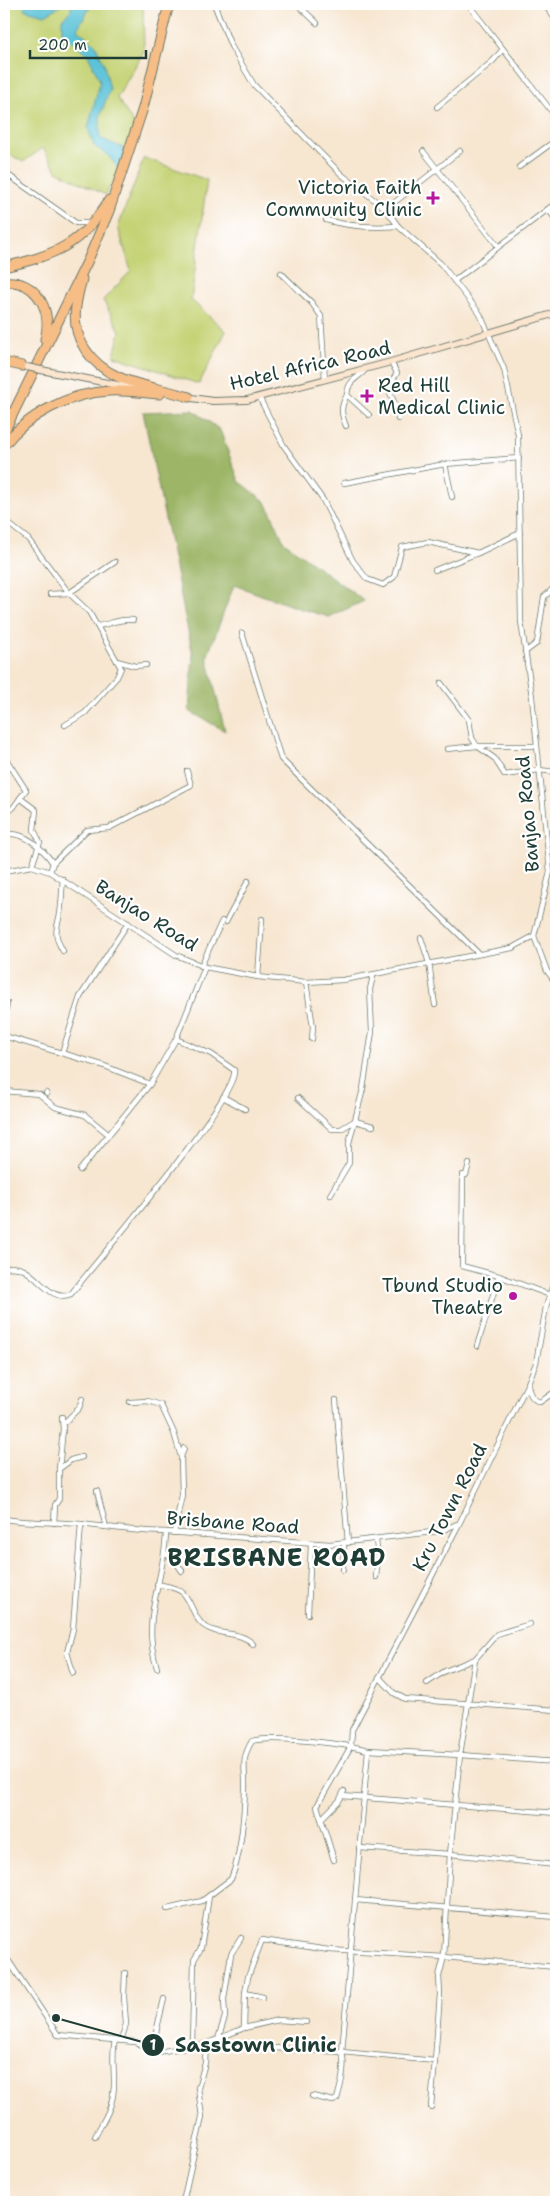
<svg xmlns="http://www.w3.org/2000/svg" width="560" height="2206" viewBox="0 0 560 2206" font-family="'Shantell Sans',sans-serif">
<rect width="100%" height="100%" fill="#fff"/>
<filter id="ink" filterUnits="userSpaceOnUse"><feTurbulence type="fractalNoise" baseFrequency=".02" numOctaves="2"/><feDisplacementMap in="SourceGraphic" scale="10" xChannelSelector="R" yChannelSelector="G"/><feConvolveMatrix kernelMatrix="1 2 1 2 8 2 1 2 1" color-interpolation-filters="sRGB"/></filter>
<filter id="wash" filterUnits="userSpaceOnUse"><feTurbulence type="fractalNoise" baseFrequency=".0096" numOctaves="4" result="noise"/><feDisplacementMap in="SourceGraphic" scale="20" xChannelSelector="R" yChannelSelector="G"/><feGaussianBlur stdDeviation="1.12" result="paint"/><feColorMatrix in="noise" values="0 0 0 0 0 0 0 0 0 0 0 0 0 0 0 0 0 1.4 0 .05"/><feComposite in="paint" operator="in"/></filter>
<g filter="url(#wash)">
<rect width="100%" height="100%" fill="#f7e6d0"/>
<!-- green -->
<g fill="#c5d374" stroke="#728854">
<path d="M4,4h139l1,47 -27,47 19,29 -7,24 -23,44 -48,-23 -15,-24 -20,14 -19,-11z"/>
<path d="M144,158l63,22 -16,120 35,31 -27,53 -85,-28 6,-25 -17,-31 28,-29 -13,-44z"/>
</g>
<!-- forest -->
<path fill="#9cb566" stroke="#5e794d" d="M193,410l27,20 19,51 27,21 18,40 80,59 -35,16 -34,-10 -61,-22 -27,72 18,74 -36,-20 4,-56 -50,-243z"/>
<!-- water -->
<g fill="#5bc2d8" stroke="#3d8086">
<path d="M23,4h39v1l-17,10 -19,-5z"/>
<path d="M71,4h21l-15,25 18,15 9,19 6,26 -10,27v22l23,10 5,7 -8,16 -12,-16 -14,-9 -6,-18 12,-47 -13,-28 -25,-20v-14l9,-9z"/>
</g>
</g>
<g filter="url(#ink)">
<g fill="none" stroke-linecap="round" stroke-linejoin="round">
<defs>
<g id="street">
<path d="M297,4l20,19"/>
<path d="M384,4c5,6 11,4 17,0"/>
<path d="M468,4l88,113"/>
<path d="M544,4l12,16"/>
<path d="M437,107l56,-46 10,-12"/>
<path d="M423,151l75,95"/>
<path d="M519,167l37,-27"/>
<path d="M4,172l72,51h15"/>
<path d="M386,209l74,-58"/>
<path d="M548,209l8,-6"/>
<path d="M326,220c24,7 46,8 72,6"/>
<path d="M281,273l30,29 10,14 4,64"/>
<path d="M454,281l94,-72 8,11"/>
<path d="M391,362l6,11 -9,15 9,21 1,10"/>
<path d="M366,369c-10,12 -17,9 -19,26l22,20"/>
<path d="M259,397l25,49 39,54 30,61 14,18 16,6 11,-8 8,-30 26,-5 50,11"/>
<path d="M346,426c-5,-12 -6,-19 1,-31"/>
<path d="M445,464l7,33"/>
<path d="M344,483l101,-19 74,-6"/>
<path d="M4,520l24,19 41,54 46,-31"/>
<path d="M435,570l43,-17 42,-20"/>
<path d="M50,594l19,-1 20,19 32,56 -4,9 -32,36 -20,12"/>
<path d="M98,626c12,-2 23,-8 35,-6"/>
<path d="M242,633l39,126 198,195"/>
<path d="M525,652l12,-9 7,-46 12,-11"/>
<path d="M117,661l18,5 11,-1"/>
<path d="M441,683l28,37 3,18 5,8 17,12 11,17 34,-5 17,2"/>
<path d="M447,749l30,-3h59"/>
<path d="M4,756l22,34 -13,18 -9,7"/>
<path d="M20,798l16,12 -2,20 6,12 -8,24"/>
<path d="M4,835c19,-6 39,14 49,28"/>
<path d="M4,871l28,-5 18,6 126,83 29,12 53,10 48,5 37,-2 169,-32 22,-12 16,-64 -18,-175 -11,-76 -3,-186 -14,-66 -24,-55 -39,-50 -43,-38 -12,-17 -45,-35 -87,-89 -23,-39 -17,-42"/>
<path d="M50,872l3,-9 34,-33 22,-2 82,-43 -4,-14"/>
<path d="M63,879c-1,9 -1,18 -2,27 -1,20 -11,24 2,45"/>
<path d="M226,922l22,-41"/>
<path d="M534,936l13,35 9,12"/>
<path d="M421,938l8,25 6,42"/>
<path d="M201,966l21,-45"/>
<path d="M258,977l4,-58"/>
<path d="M306,982l7,45 -1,12"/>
<path d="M4,1022l3,-19"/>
<path d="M4,1036l98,29 48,19"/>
<path d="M62,1053l18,-56 48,-74"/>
<path d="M4,1091l35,3 16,13 30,8 23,19"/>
<path d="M46,1093l1,1"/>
<path d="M223,1097l22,12"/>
<path d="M298,1098l34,31h9l15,-9"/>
<path d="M355,1121l18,5"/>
<path d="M80,1170l70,-86 26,-45 29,-72"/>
<path d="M463,1175l-1,91 37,10 51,19"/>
<path d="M466,1175l3,-11"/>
<path d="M330,1195l19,-32v-20l14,-54 9,-57 -2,-43 3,-13"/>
<path d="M4,1268c6,-1 14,-1 20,2 15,7 28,33 47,24 23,-30 169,-199 163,-224l-23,-16 -35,-15"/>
<path d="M477,1346l22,-70"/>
<path d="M528,1384c1,9 3,15 12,18l16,-11"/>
<path d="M336,1400l12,143"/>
<path d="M130,1402l18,-1 13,4 13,28 7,24"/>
<path d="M63,1424l16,-16 3,-9"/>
<path d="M59,1469l4,-40 -1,-12"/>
<path d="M97,1491l9,36"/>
<path d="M4,1519c26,4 51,3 77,5 28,3 56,8 85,8l164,12 111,-13 16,-7"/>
<path d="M54,1523l1,-18 4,-6v-30l12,-9 11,-3"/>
<path d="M174,1533l8,-38 -1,-38 3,-9"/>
<path d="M376,1540l2,18 -2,19"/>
<path d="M165,1553l11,9 6,9"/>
<path d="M343,1570l1,-27"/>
<path d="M157,1584c8,2 20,3 26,9 9,9 10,24 20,32 15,12 37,5 50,19"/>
<path d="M308,1614l3,-70"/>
<path d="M475,1659l-15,96 96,7"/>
<path d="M157,1668c-17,-50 8,-88 9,-136"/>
<path d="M73,1673l-6,-21 6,-23 8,-105"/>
<path d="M379,1677l15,16 11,6 151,11"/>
<path d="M427,1683l18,-12 30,-12 22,-25 33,-10"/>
<path d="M351,1746l1,-16 107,-206 69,-141 8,-20 10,-56 10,-32"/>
<path d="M342,1796l214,17"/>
<path d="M322,1818l17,-17 5,-10"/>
<path d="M359,1848l91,6 10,-99 -92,-5"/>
<path d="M334,1860l-17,-54 34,-60"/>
<path d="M355,1900l201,17"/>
<path d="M4,1954l54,81 77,7 23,10 48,-8 136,8 26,-302c-22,-6 -96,-15 -116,-9 -12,20 -6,27 -7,49 -1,26 -4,65 -14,89l-29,22 -35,8"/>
<path d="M245,1993l3,-16 14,-37 67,10 115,7 6,-103 106,11"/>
<path d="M244,2028l1,-35 18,4"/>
<path d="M218,2039l7,-22 -1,-18 7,-45 10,-16"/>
<path d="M121,2041l5,-17 -2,-27 1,-24"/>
<path d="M208,2043l36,-15 34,-8 28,2"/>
<path d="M192,2046l2,-86 7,-12 8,-52"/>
<path d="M152,2049l12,-50"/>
<path d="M435,2061l5,-67 -1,-18 5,-19 112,10"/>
<path d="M312,2096l21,5 4,-2c4,-14 9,-32 5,-47l93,9 -4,46"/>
<path d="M95,2137c5,-11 13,-22 16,-33 7,-21 -1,-43 4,-64"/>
<path d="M183,2202l19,-85 -4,-29 7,-25 1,-19"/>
</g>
<g id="secondary">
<path d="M41,370l97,19"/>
<path d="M185,397l28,4 34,-1 144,-38 165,-49"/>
</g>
<g id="highway">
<path d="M4,267c50,-12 77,-21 105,-67"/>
<path d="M82,279c-7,25 -12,47 3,70 23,36 67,36 104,48"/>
<path d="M4,282c32,-3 49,28 41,57"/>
<path d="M4,362l18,4"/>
<path d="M4,432l84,-172 21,-49 34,-103 26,-104"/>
<path d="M4,445c23,-30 66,-52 105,-54 17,-1 34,2 51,3"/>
</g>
</defs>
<!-- street casing -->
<use href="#street" stroke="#6b786b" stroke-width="6"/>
<!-- secondary casing -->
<use href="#secondary" stroke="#6b786b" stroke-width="8"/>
<!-- highway casing -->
<use href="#highway" stroke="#6b786b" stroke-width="11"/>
<!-- street -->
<use href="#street" stroke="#fff" stroke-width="4.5"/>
<!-- secondary -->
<use href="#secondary" stroke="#fbe5cf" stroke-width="6"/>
<!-- highway -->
<use href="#highway" stroke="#f6be86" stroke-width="9"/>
<defs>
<path id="secondary-bridge" d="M27,367l14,3"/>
</defs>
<!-- secondary-bridge casing -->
<use href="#secondary-bridge" stroke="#6b786b" stroke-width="8" stroke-linecap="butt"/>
<!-- secondary-bridge -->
<use href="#secondary-bridge" stroke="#fbe5cf" stroke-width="6"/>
</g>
</g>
<!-- markers -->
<g fill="#b5179e" stroke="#fff" stroke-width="2">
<path d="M430.5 190.5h5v5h5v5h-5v5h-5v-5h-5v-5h5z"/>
<path d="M364.5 388.5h5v5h5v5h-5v5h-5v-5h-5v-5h5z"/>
<circle cx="513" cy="1296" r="5"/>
</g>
<g text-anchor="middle" stroke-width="4.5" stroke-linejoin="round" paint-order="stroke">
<!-- poi labels -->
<g font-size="19" fill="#1f3d34" stroke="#fff" text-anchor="end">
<text x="422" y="194">Victoria Faith<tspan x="422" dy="22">Community Clinic</tspan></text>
<text x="378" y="392" text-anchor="start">Red Hill<tspan x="378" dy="22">Medical Clinic</tspan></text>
<text x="503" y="1292">Tbund Studio<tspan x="503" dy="22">Theatre</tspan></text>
</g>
<!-- street labels -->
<g font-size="19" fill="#1f3d34" stroke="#fff">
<text transform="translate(310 365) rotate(-13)" y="7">Hotel Africa Road</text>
<text transform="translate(527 814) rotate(-95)" y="7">Banjao Road</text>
<text transform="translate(147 915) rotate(32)" y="7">Banjao Road</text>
<text transform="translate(449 1507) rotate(-63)" y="7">Kru Town Road</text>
<text transform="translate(233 1522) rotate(4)" y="7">Brisbane Road</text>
</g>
<!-- district labels -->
<g font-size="24" font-weight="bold" letter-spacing="1" fill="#1f3d34" stroke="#fff">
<text x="277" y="1566">BRISBANE ROAD</text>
</g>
</g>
<!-- callouts -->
<path fill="none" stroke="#1f3d34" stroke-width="2" d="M56 2018L153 2045"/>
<g fill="#1f3d34" stroke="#fff" stroke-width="2">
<circle cx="56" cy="2018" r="5"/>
<circle cx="153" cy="2045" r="12"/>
</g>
<g font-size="15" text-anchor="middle" font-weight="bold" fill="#fff">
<text x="153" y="2050">1</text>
</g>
<g font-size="20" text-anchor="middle" font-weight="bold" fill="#1f3d34" stroke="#fff" stroke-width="4.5" stroke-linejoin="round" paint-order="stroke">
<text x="256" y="2052">Sasstown Clinic</text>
</g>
<!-- margin -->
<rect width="560" height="2206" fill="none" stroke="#fff" stroke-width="20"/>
<!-- scale -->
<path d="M30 50v8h116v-8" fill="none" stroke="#1f3d34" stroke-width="2.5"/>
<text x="38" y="50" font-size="15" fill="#1f3d34" stroke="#ffffff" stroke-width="4" paint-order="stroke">200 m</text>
</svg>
